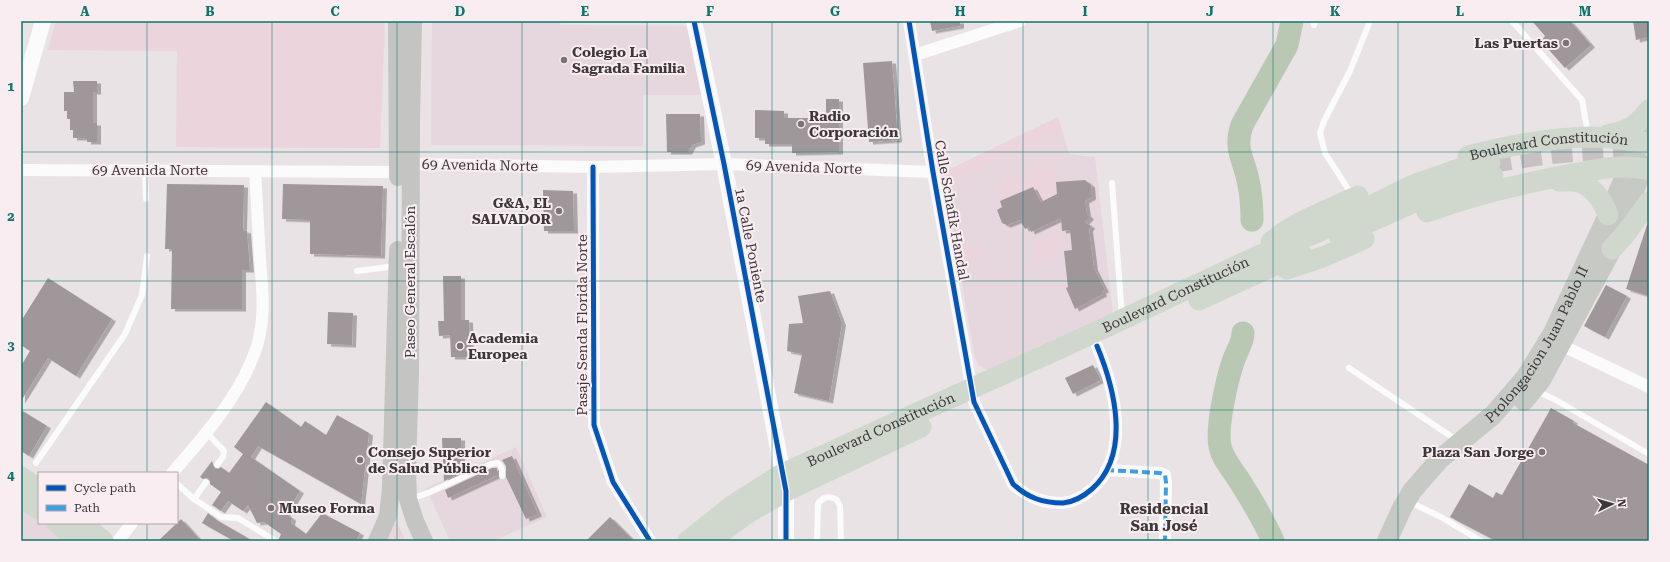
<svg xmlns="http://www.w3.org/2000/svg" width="1670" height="562" viewBox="0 0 1670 562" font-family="'Roboto Serif',serif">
<defs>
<filter id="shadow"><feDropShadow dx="4" dy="2.5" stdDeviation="0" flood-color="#0004"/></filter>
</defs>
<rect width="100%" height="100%" fill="#e9e3e5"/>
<!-- built -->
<g fill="#e5d7dd">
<path d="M432,21h128l1,4 128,1 15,69h-61v51l-212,-1z"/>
<path d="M1058,117l11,37 26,3 18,157 -125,56 -3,-1 -7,-4 -3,-7 -33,-185z"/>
<path d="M516,447l31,70 -54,24h-43l-24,-53z"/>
<path d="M21,504l18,12v7h9l24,18h-51z"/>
</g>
<!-- green -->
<g fill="#ecd4dd">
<path d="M56,21h329l-5,127 -204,-1 1,-96 -129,-1z"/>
<path d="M1058,117l5,16 -117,51 4,20 18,46 7,1 7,-4 3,7 -26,13 -17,-94z"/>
<path d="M1054,160l4,48 9,-1 -6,13h-4l-16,-18 -8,-15 -12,6 -3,-4 -4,2 1,3 -15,7 -5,-16z"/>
<path d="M1062,229l2,22 -14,2 3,8 -2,1 -9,-3 -13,7 7,-13 -1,-11z"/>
<path d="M395,523h2l9,18h-20z"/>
</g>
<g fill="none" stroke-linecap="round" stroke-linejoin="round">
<!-- river -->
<g stroke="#b9c8b3" stroke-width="23">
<path d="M1252,220c0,-14 -1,-27 -4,-40 -5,-23 -14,-31 -6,-55l45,-80 5,-24"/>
<path d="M1243,333c0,10 -7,19 -10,29 -6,18 -17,65 -13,84 2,12 12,23 19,34 12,19 25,40 34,61"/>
</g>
</g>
<!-- building -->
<g fill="#a0979b" filter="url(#shadow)">
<path d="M930,21h30v5l-28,5z"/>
<path d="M1532,21h38l21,24 -26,23 -24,-27 4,-5z"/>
<path d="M1633,21h16v16l-13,3z"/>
<path d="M892,61l6,79 -29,2 -6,-79z"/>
<path d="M73,81h24v11h-4v31h4v19h-10v-4h-14v-8h-3v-11h-3v-8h-3v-19h10z"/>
<path d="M826,99h13v53l-47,1v-9h-27v-6h-10v-28l29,1v7h42z"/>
<path d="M666,114h34l1,28 -9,3 -4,7h-21z"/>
<path d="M1085,180l6,5 1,12 -7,4 2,13 3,3 -5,5 6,4 -2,3 5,39 11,22 -3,1 1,3 -28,15 -9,-21 2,-1 -4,-36 8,-1 -2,-20 -8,1 -1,-13 -30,14 -2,-5 -4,2 -5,-9 -13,5 -5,-2 -5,-13 5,-3 -2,-6 33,-14 8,15 16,-8 -1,-12z"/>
<path d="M167,184l77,1 -1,45 4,1 3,39h-8v39h-71l1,-60h-7z"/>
<path d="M283,184l100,2 -2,70 -71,-2v-34l-28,-1z"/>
<path d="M543,190l30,1 1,40h-30z"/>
<path d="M1647,225h2v71l-23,-7z"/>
<path d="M443,276h18v44h8l1,37h-19l-1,-22 -11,1 -1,-15h6z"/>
<path d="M48,278l64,41 -36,57 -28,-18 -27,43v-35l9,-15 -9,-6v-24z"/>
<path d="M1606,285l21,11 -22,41 -21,-11z"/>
<path d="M830,291l12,32 -13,78 -35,-8 8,-39 -15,-3 2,-27 14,-1 -5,-27z"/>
<path d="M328,312l25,1 -1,32 -25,-1z"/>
<path d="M1093,365l8,15 -28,14 -8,-16z"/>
<path d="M266,402l35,25 4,-6 21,14 11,-20 32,18 -8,71 -103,-58 -7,11 49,34 -14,23 6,4 -1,5 15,11 16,-21 38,20 -4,8h-78l3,-7 -17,-12 -7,1 -9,-18 -5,6 -15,-10 -7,10 -9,-6 9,-13 -11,-8v-4l-2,-2 -5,1 -3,-2 12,-16 3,8h3l3,-2 8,6 14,-19 -9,-7z"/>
<path d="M1551,408l23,13 -1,2 76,42v76h-153l-46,-24 19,-33 24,14 3,-6 6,3z"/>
<path d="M21,410l26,16 -18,30 -8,-5z"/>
<path d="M442,438h19v35l-17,8z"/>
<path d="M512,456l26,58 -12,5 -20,-42v-11l-4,-6z"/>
<path d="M492,468h5l1,7 -50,23 -3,-8z"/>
<path d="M208,513l7,6 38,22h-19l-32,-18z"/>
<path d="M610,517l24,24h-48z"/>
<path d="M181,519l20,22h-43l19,-18z"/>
</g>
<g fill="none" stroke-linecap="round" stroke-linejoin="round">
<!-- trunk-tunnel -->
<path stroke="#c7c1c3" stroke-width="21" stroke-dasharray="21 10" stroke-linecap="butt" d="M1490,163c50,-9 102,-16 152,-13"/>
<!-- service -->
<g stroke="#fcfbfb" stroke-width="6">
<path d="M1512,21l70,79 6,34"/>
<path d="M1314,25l1,-4"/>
<path d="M145,169l1,30"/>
<path d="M1112,183l10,133"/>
<path d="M1352,195l-27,-42 -5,-20 4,-12 26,-50 20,-50"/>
<path d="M357,271l39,-5"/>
<path d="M1349,368l109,73"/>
<path d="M1536,391l18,8 95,55"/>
<path d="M207,433l17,18 -1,6 -6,8"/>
<path d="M36,463l89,-129 17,-39 5,-39"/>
<path d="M177,484l17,15 27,18 17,1 36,22"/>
<path d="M194,499l12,-17"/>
<path d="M410,499l18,-6 63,-29 7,-1c5,3 4,8 4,13"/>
<path d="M1416,505l25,12 40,24"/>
<path d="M817,541l1,-37c4,-7 12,-9 19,-4l3,6 1,35"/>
</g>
<!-- minor -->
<g stroke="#fcfbfb" stroke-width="12">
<path d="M909,21l24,151 41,230 39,82c15,14 30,19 50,19 11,-1 21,-7 29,-14 40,-36 22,-102 5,-143"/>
<path d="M915,55l105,-34"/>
<path d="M410,164l183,3 131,-3 209,8"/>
<path d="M593,167l1,258 19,57 37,59"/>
<path d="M21,170l377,2"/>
<path d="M1561,345l88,42"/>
<path d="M1106,470l54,3 5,2 1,7 -1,59"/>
<path d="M172,473c32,-36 70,-80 85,-127 9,-29 5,-59 3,-88 -2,-29 -3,-58 -5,-87"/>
<path d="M118,541l14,-18"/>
</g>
<!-- tertiary -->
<g stroke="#fcfbfb" stroke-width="16">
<path d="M694,21l30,143 62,327v50"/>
<path d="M21,98l22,-77"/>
</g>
<!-- secondary -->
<g stroke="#c4c4c2" stroke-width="18">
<path d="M397,21l1,156"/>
<path d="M413,21l-2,101 -1,251 -3,96 1,30 7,22 9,20"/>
<path d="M377,541l11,-25 3,-28 7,-238"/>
</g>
<!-- primary -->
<g stroke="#c6c9c4" stroke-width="20">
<path d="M1524,401l17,-21 71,-131 32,-84"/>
<path id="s1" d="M1387,541l15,-33 10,-17 28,-32 53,-44 33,-38 27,-44 55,-118 41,-93"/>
</g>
<!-- trunk -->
<g stroke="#d0d8ce" stroke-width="21">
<path d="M1607,135c20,-4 29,-8 42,-25"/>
<path id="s2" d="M1468,156c39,-10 80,-18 120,-19 20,0 41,3 61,6"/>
<path d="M1559,181c6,0 15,-1 20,1 15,5 24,20 29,33"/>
<path d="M1427,212c46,-17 93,-28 140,-37 27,-5 55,-12 82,-5"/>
<path d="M1339,236c51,-23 100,-47 154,-60"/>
<path d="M1271,242c25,-21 57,-32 87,-46"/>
<path d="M1612,249l14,-16 23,-31"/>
<path d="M1287,269l36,-12 41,-18"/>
<path d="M1199,300l102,-47"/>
<path d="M21,477l18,12"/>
<path d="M21,497l18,12"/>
<path d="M57,523l23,18"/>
<path d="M82,523l21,18"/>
<path id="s3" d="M688,541l45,-36 49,-31 290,-131 186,-87 60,-24 93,-46 45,-16 16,-5 18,-2"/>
<path d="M709,541l39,-28 38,-22 135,-64"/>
</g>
<!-- quiet -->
<path stroke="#3f9ee2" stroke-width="4" stroke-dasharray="8 4" stroke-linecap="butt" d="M1106,470l54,3 5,2 1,7 -1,59"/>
<defs>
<g id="cycleway">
<path d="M694,21l30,143 62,327v50"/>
<path d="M909,21l24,151 41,230 39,82c15,14 30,19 50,19 11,-1 21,-7 29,-14 40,-36 22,-102 5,-143"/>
<path d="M593,167l1,258 19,57 37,59"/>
</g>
</defs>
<!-- cycleway casing -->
<use href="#cycleway" stroke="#f9edf1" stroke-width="8"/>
<!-- cycleway -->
<use href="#cycleway" stroke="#0057b8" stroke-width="5"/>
</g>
<!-- grid -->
<path fill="none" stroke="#0f766e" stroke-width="1" stroke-opacity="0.55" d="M147,21v452M272,21v520M397,21v520M522,21v520M647,21v520M772,21v520M898,21v520M1023,21v520M1148,21v520M1273,21v520M1398,21v520M1523,21v520M21,152h1628M21,281h1628M21,410h1628M147,523v18"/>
<!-- markers -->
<g fill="#797476" stroke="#f9edf1" stroke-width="1.5">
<circle cx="1566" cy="43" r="4"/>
<circle cx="564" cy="60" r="4"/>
<circle cx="801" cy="124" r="4"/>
<circle cx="559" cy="211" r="4"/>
<circle cx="460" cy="346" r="4"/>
<circle cx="1542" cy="452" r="4"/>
<circle cx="360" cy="460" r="4"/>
<circle cx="271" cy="508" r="4"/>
</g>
<g text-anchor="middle" stroke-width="4" stroke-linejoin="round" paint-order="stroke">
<!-- poi labels -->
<g font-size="14" font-weight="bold" fill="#3d393b" stroke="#f9edf1" text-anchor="start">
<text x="1558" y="48" text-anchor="end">Las Puertas</text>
<text x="572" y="57">Colegio La<tspan x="572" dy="16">Sagrada Familia</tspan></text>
<text x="809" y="121">Radio<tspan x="809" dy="16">Corporación</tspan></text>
<text x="551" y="208" text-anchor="end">G&amp;A, EL<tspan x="551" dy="16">SALVADOR</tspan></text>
<text x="468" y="343">Academia<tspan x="468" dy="16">Europea</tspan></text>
<text x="368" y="457">Consejo Superior<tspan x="368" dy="16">de Salud Pública</tspan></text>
<text x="1534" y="457" text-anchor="end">Plaza San Jorge</text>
<text x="279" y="513">Museo Forma</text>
</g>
<!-- street labels -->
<g font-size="14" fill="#3d393b" stroke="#f9edf1">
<text dy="5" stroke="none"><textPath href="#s2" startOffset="82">Boulevard Constitución</textPath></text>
<text transform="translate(480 165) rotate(1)" y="5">69 Avenida Norte</text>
<text transform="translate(804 167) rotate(2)" y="5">69 Avenida Norte</text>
<text x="150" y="175">69 Avenida Norte</text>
<text transform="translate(952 210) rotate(80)" y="5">Calle Schafik Handal</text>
<text transform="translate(751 245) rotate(79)" y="5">1a Calle Poniente</text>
<text transform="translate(410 282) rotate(-90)" y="5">Paseo General Escalón</text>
<text dy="5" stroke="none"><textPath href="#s3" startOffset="548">Boulevard Constitución</textPath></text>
<text transform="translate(582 325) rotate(-90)" y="5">Pasaje Senda Florida Norte</text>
<text dy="5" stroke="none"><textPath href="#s1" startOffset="251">Prolongacion Juan Pablo II</textPath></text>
<text dy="5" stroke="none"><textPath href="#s3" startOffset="224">Boulevard Constitución</textPath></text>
</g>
<!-- neighbourhood labels -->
<g font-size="15" font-weight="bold" fill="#3d393b" stroke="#f9edf1">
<text x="1164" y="514">Residencial<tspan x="1164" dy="17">San José</tspan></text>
</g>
</g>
<!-- border -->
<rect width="1670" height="562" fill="none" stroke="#f9edf1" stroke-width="44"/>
<!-- legend -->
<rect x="38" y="472" width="140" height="52" fill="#f9edf1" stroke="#aea5a8"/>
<rect x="46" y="485" width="20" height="6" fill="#0057b8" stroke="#aea5a8"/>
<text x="74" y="492" font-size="12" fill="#3d393b">Cycle path</text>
<rect x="46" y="505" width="20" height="6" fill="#3f9ee2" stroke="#aea5a8"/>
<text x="74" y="512" font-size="12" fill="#3d393b">Path</text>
<!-- north arrow -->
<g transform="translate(1612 504) rotate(85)" stroke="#f9edf1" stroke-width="3" paint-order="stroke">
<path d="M0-3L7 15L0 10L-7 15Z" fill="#3d393b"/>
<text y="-6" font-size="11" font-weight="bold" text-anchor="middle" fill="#3d393b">N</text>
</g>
<rect x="22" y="22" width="1626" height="518" fill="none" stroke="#0f766e" stroke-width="1.5"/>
<g font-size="13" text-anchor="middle" font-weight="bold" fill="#0f766e">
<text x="85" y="16">A</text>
<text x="210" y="16">B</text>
<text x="335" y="16">C</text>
<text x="460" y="16">D</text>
<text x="585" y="16">E</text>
<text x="710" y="16">F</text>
<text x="835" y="16">G</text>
<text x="960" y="16">H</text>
<text x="1085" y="16">I</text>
<text x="1210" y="16">J</text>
<text x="1335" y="16">K</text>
<text x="1460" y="16">L</text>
<text x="1585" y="16">M</text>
<text x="11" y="91">1</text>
<text x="11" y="221">2</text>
<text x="11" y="350">3</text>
<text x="11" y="480">4</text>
</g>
</svg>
